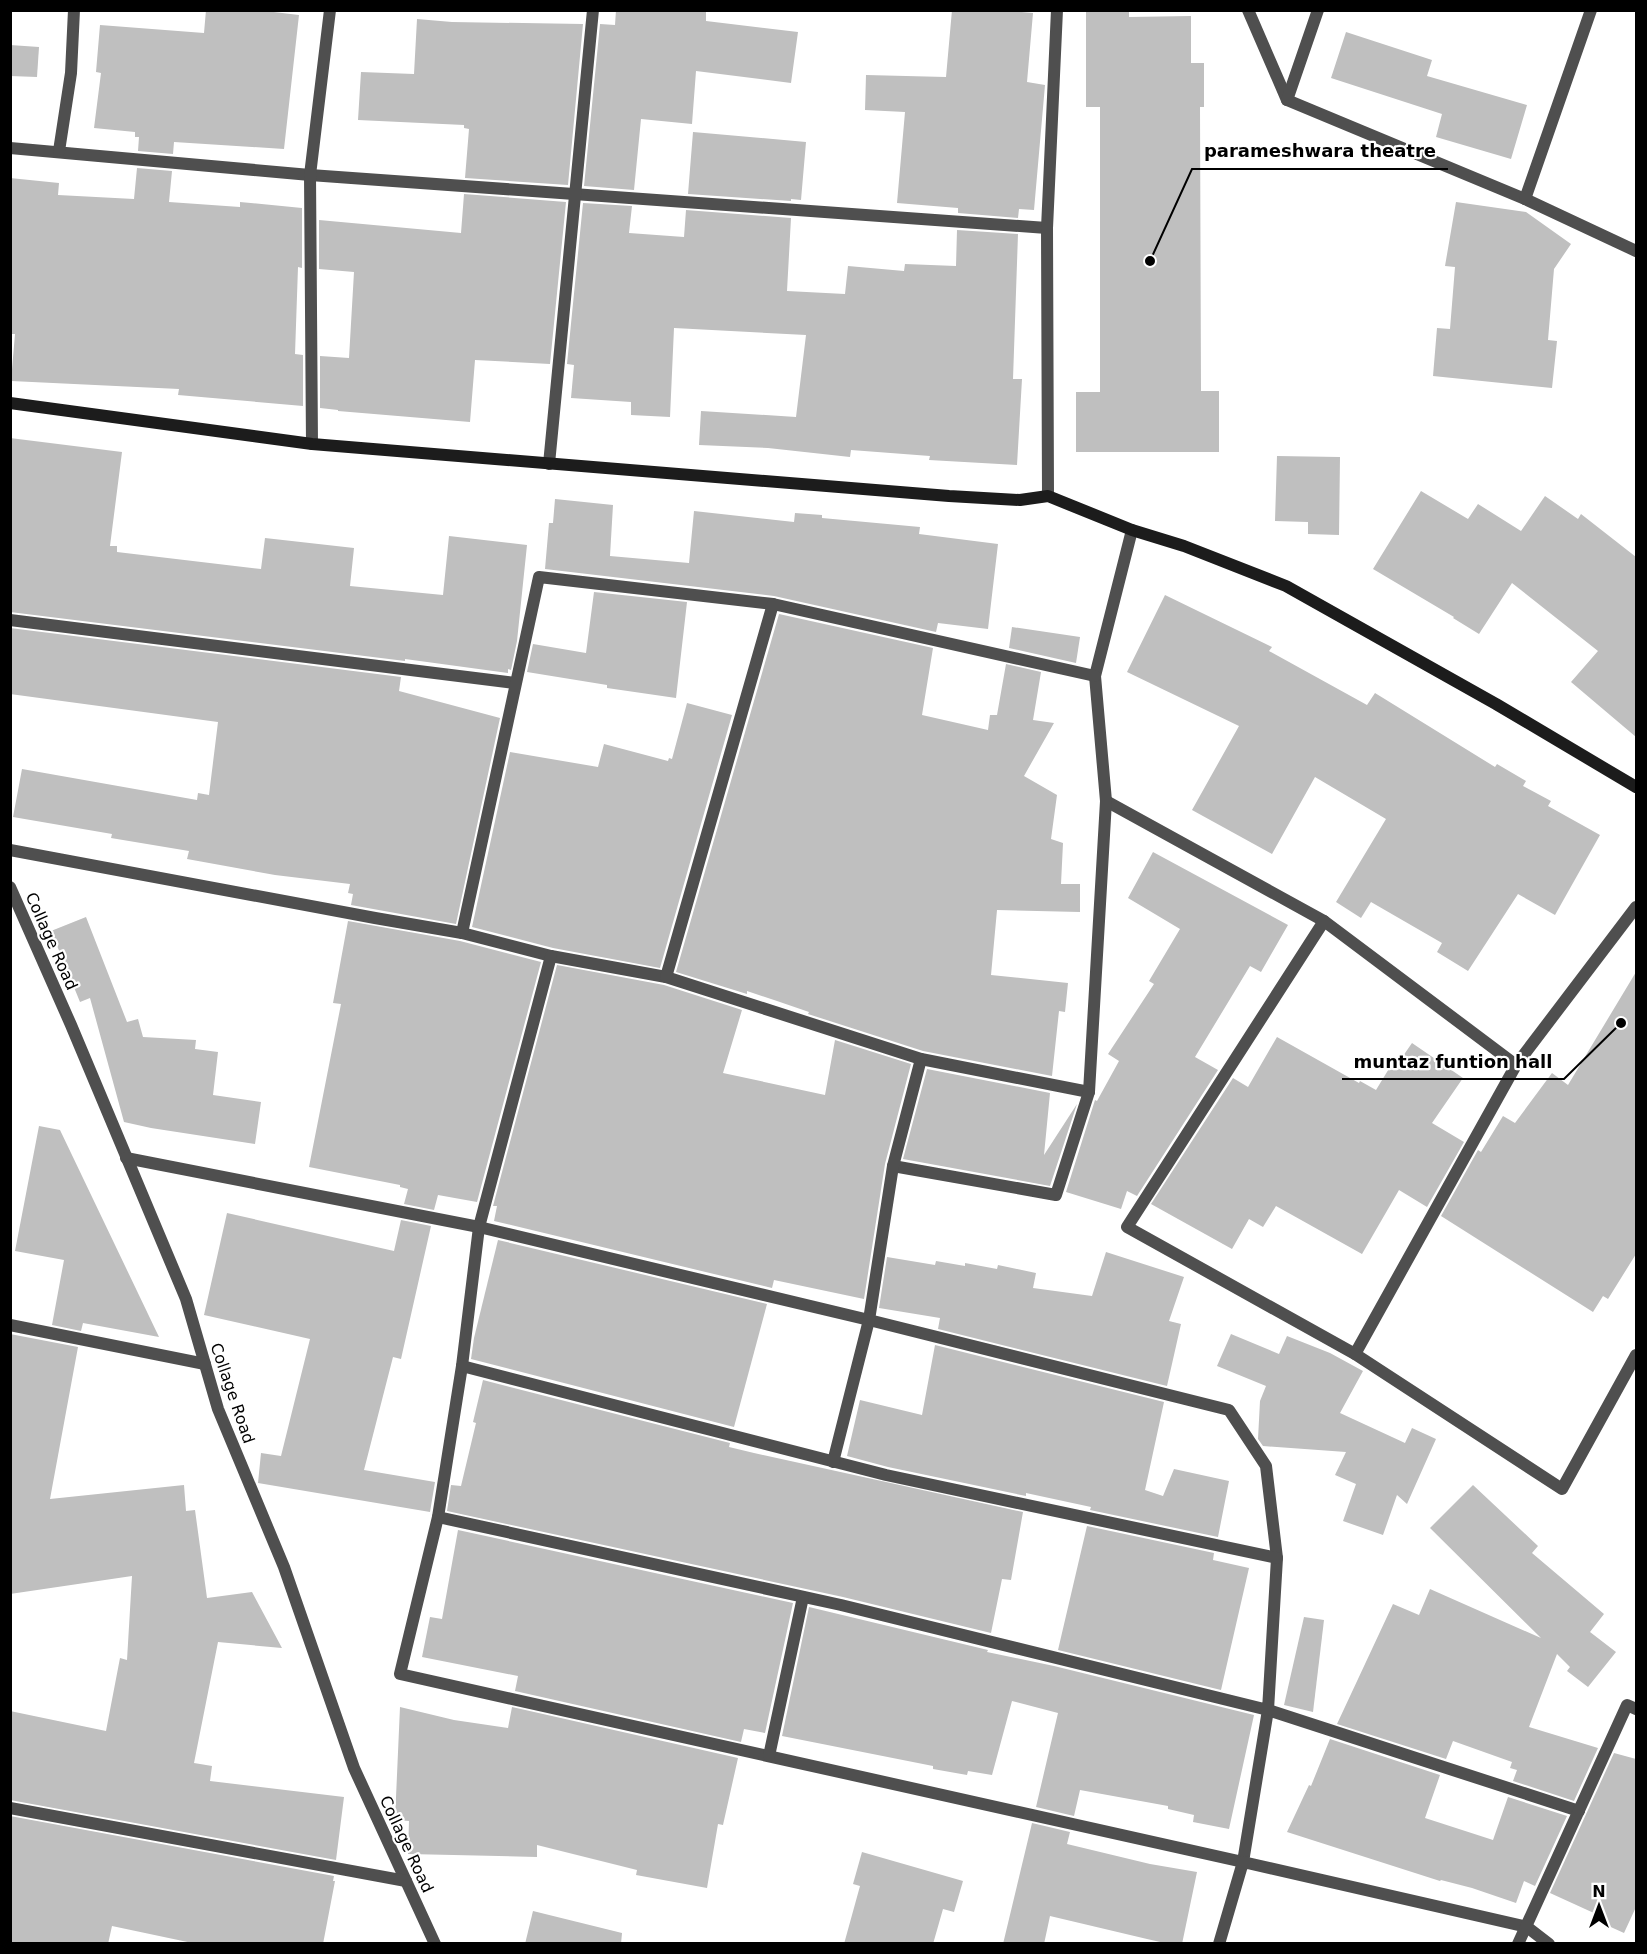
<svg xmlns="http://www.w3.org/2000/svg" width="1647" height="1954" viewBox="0 0 1647 1954" font-family="'DejaVu Sans',sans-serif">
<rect width="100%" height="100%" fill="#fff"/>
<!-- building -->
<g fill="#bfbfbf">
<path d="M206,10h51l42,5 -15,134 -110,-7 -1,12 -35,-3 1,-14h-4v-5l-41,-4 7,-55 -5,-1 4,-47 104,8z"/>
<path d="M616,10h90v11l92,11 -7,51 -95,-12 -4,53 -51,-5 -7,71 -50,-4 16,-162 15,1z"/>
<path d="M952,10h46l35,3 -6,69 18,3 -11,125 -15,-1 -1,9 -60,-5v-5l-61,-5 8,-91 -40,-2 1,-35 80,2z"/>
<path d="M1086,10h43v7l62,-1v47h13v44h-4l1,284h18v61h-143v-60h24v-285h-14z"/>
<path d="M417,19l35,3 131,2 -15,161 -103,-7 4,-49 -5,-1v-3l-106,-5 3,-48 53,2z"/>
<path d="M1346,32l86,28 -5,16 100,29 -16,54 -75,-22 6,-23 -111,-36z"/>
<path d="M10,45l29,2 -2,30 -27,-1z"/>
<path d="M693,132l113,10 -5,58 -10,-1v2l-103,-7z"/>
<path d="M137,168l35,3 -3,31 71,5v-5l62,6v60l-4,-1 -3,87 8,1v51l-125,-11 1,-6 -168,-8 4,-47h-5v-156l49,5 -1,12 76,4z"/>
<path d="M464,194l102,8 -16,162 -75,-4 -5,62 -132,-11v-1l-18,-2v-52l29,2 5,-86 -35,-3v-49l142,13z"/>
<path d="M1456,202l70,10 45,32 -17,25 -6,71 9,1 -5,47 -119,-12 4,-48 13,1 5,-62 -10,-1z"/>
<path d="M583,203l49,3 -3,27 55,4 2,-27 105,8 -4,73 58,3 3,-28 56,5 1,-7 51,2 1,-36 61,4 -5,145h9l-5,86 -88,-5 1,-4 -79,-6 -1,7 -82,-9 -69,-3 2,-34 95,6 10,-82 -132,-7 -4,89 -39,-2v-13l-60,-4 3,-33 -7,-1z"/>
<path d="M10,438l112,14 -12,94h7v6l144,17 4,-31 89,10 -4,38 93,9 6,-59 78,9 -10,96 -6,29 -3,-1v4l-103,-14v2l-395,-49z"/>
<path d="M1277,456l63,1 -1,78 -31,-1v-12l-33,-1z"/>
<path d="M1421,491l47,28 10,-15 43,27 24,-35 33,23 3,-5 55,43v180l-65,-55 27,-31 -86,-68 -33,51 -26,-16 1,-1 -81,-48z"/>
<path d="M555,499l58,6 -3,51 79,7 5,-52 100,11 1,-9 27,2v3l98,9 -1,7 79,10 -10,85 -50,-6 -2,9 -162,-36 -229,-27 4,-46h4z"/>
<path d="M594,592l93,10 -11,96 -69,-10v-3l-80,-13 6,-28 53,9z"/>
<path d="M1165,595l107,52 -3,4 98,54 8,-12 120,74 2,-3 29,17 -3,5 28,15 -3,5 52,29 -45,80 -37,-21 -50,77 -31,-19 5,-9 -71,-41 -10,16 -25,-16 50,-83 -71,-42 -43,77 -80,-44 47,-84 -112,-54z"/>
<path d="M779,614l154,34 -11,67 66,15 2,-15h7l9,-51 35,8 -8,48 21,3 -30,53 33,19 -6,44 12,4 -2,41h19v28l-83,-2 -6,65 77,8 -3,29 -6,-1 -7,65 -129,-25 -115,-37 1,-2 -32,-11 -30,-10v3l-71,-22z"/>
<path d="M1012,627l68,10 -4,26 -67,-15z"/>
<path d="M10,628l391,49 -2,14 101,27 -44,206 -105,-19 2,-11 -5,-1 2,-9 -75,-9 -88,-16 2,-8 -78,-13 1,-4 -99,-17 9,-48 175,31 1,-7 11,2 9,-73 -208,-28z"/>
<path d="M687,703l45,12 -72,253 -107,-20 -81,-21 38,-175 88,15 6,-23 64,17 1,-3 3,1z"/>
<path d="M1153,852l135,73 -27,47 -11,-6 -55,91 23,13 -81,126 -10,-5 -6,18 -55,-17 29,-92 2,1 22,-40 -11,-7 46,-70 -5,-3 31,-52 -52,-31z"/>
<path d="M86,917l41,105 11,-3 5,18 53,3 -1,9 23,3 -5,43 48,7 -6,42 -104,-16 -27,-6 -34,-124 -10,4 -29,-71z"/>
<path d="M348,921l112,20 81,21 -64,240 -39,-7 -4,15 -30,-6 4,-15 -8,-2v-2l-91,-18 32,-163 -8,-1z"/>
<path d="M557,965l107,20 78,25 -19,63 102,22 10,-55 76,24 -26,100 -21,135 -90,-19 -2,8 -278,-67 3,-15h-4z"/>
<path d="M1636,972v282l-28,45 -5,-3 -10,16 -152,-96 37,-66 3,2 22,-36 12,7 37,-50 16,12z"/>
<path d="M1277,1037l82,46 1,-2 16,9 14,-23 4,2 18,-26 51,35 -31,45 32,19 -37,65 -28,-17 -37,64 -86,-48 -13,21 -14,-8 -17,30 -81,-45 82,-126 15,9z"/>
<path d="M927,1069l123,24 -6,62 33,-51 -27,82 -147,-27z"/>
<path d="M39,1126l21,4 99,207 -76,-14 -2,8 -29,-6 12,-65 -49,-9z"/>
<path d="M227,1213l167,38 7,-31 30,6 -30,133 -8,-2 -29,113 71,12 -5,30 -172,-29 3,-30 20,3 29,-117 -106,-24z"/>
<path d="M498,1240l269,64 -33,123 -263,-68 3,-21z"/>
<path d="M1106,1252l78,25 -15,44 12,3 -14,62 -229,-57 2,-11 -61,-10 8,-51 48,8 1,-4 29,5v-3l32,6 1,-4 38,8 -3,15 59,8z"/>
<path d="M10,1334l68,13 -28,152 134,-14 2,26 9,-1 12,88 45,-6 30,56 -64,-6 -24,121 18,3 -2,15 134,16 -8,63 -326,-60v-89l96,20 14,-73 7,2 5,-84 -122,18z"/>
<path d="M1231,1334l48,20 8,-18 43,17 33,18 -23,42 65,30 7,-15 24,11 -29,65 -10,-9 -14,40 -40,-14 13,-37 -21,-9 11,-23 -83,-6 -5,-7 2,-38 6,-15 -49,-20z"/>
<path d="M935,1345l229,57 -19,88 18,6 11,-27 55,12 -11,56 -128,-27 1,-3 -65,-14v3l-138,-29 -41,-11 13,-56 62,15z"/>
<path d="M483,1380l247,63 -1,4 25,6 269,59 -12,68 -9,-1 -11,54 -148,-36 -396,-86 4,-26 10,1 15,-63 -3,-1z"/>
<path d="M1473,1485l65,61 -6,7 72,61 -14,18 26,20 -28,35 -21,-16 3,-4 -13,-13 -28,73 69,21 -24,53 -61,-20 4,-11 -7,-2 2,-6 -59,-21 -7,18 -109,-35 56,-120 26,11 11,-26 111,49 -111,-110z"/>
<path d="M1087,1526l127,27 -1,7 36,8 -28,122 -163,-40z"/>
<path d="M458,1530l335,73 -28,130 -21,-4 -3,13 -226,-51 3,-15 -96,-19 8,-40 12,2z"/>
<path d="M809,1607l179,43 -1,2 67,14 200,49 -25,114 -36,-7 1,-7 -26,-6v-3l-88,-16 -6,26 -38,-9 22,-94 -46,-12 -20,74 -24,-4 -1,4 -34,-6v-3l-151,-30z"/>
<path d="M1304,1617l20,3 -11,92 -29,-7z"/>
<path d="M400,1707l54,13 54,8 4,-21 226,51 -15,67 -5,-1 -11,64 -71,-13 1,-5 -100,-25v12l-129,-3 1,-33 -14,-1z"/>
<path d="M1330,1739l110,36 -15,43 68,22 15,-43 59,19 -32,70 -11,-5 -8,22 -44,-15 -31,-8 -1,1 -153,-49 22,-47 2,1z"/>
<path d="M1614,1753l22,6v148l-12,26 -31,-14 3,-5 -46,-21z"/>
<path d="M10,1816l324,60 -1,5h2l-12,63h-126l-85,-18 -4,18h-98z"/>
<path d="M1032,1823l38,9 -3,12 83,20 47,8 -15,72h-13l-22,-5 -97,-23 -6,28h-41z"/>
<path d="M862,1852l101,29 -9,31 -11,-3 -10,35h-89l16,-58 -7,-2z"/>
<path d="M533,1911l89,22 -1,11h-96z"/>
</g>
<g fill="none" stroke-linecap="round" stroke-linejoin="round">
<!-- minor -->
<g stroke="#4f4f4f" stroke-width="12">
<path d="M1248,10l39,90 238,99 111,52"/>
<path d="M1287,100l31,-90"/>
<path d="M10,148l300,27 737,53"/>
<path d="M59,151l12,-78 3,-63"/>
<path d="M1525,199l66,-189"/>
<path d="M312,444l-2,-269 20,-165"/>
<path d="M549,464l44,-454"/>
<path d="M1048,496l-1,-268 10,-218"/>
<path d="M10,620l505,63"/>
<path d="M1106,801l218,120"/>
<path d="M10,850l365,68 87,15 89,23 115,21 255,82 168,33 17,-291 -11,-125 37,-146"/>
<path d="M10,887l61,138 115,274 32,110 66,158 70,201 81,176"/>
<path d="M462,933l77,-356 234,27"/>
<path d="M551,956l-72,271 -17,139 -24,151 -38,157 843,188 25,-152 311,101"/>
<path d="M666,977l107,-373 322,72"/>
<path d="M1516,1065l-192,-144 -197,306 228,127 161,-289 120,-158"/>
<path d="M126,1158l353,69 390,93 360,90 37,56 11,92 -9,152 -427,-105 -403,-88"/>
<path d="M893,1166l163,29 33,-103"/>
<path d="M10,1325l195,39"/>
<path d="M1355,1354l207,135 74,-134"/>
<path d="M462,1366l424,109 391,83"/>
<path d="M833,1462l36,-142 24,-154 28,-107"/>
<path d="M769,1756l34,-159"/>
<path d="M10,1808l396,73"/>
<path d="M1219,1944l24,-82 284,65 22,17"/>
<path d="M1518,1944l109,-239 9,4"/>
</g>
<!-- secondary -->
<path stroke="#1c1c1c" stroke-width="12" d="M10,403l302,41 637,52 71,4 28,-4 84,34 52,16 102,40 210,118 140,83"/>
</g>
<g text-anchor="middle" stroke-width="4.5" stroke-linejoin="round" paint-order="stroke">
<!-- street labels -->
<g font-size="16" fill="#000" stroke="#fff">
<text transform="translate(52 941) rotate(66)" y="6">Collage Road</text>
<text transform="translate(233 1393) rotate(71)" y="6">Collage Road</text>
<text transform="translate(407 1844) rotate(65)" y="6">Collage Road</text>
</g>
</g>
<!-- callouts -->
<path fill="none" stroke="#000" stroke-width="2" d="M1150 261L1192 169H1448M1621 1023L1564 1079H1342"/>
<g fill="#000" stroke="#fff" stroke-width="2">
<circle cx="1150" cy="261" r="6"/>
<circle cx="1621" cy="1023" r="6"/>
</g>
<g font-size="18" text-anchor="middle" font-weight="bold" fill="#000" stroke="#fff" stroke-width="4.5" stroke-linejoin="round" paint-order="stroke">
<text x="1320" y="157">parameshwara theatre</text>
<text x="1453" y="1068">muntaz funtion hall</text>
</g>
<!-- border -->
<rect width="1647" height="1954" fill="none" stroke="#000000" stroke-width="24"/>
<!-- north arrow -->
<g transform="translate(1599 1906)" stroke="#ffffff" stroke-width="4.5" paint-order="stroke">
<path d="M0-4.5L10 22L0 15L-10 22Z" fill="#000000"/>
<text y="-9" font-size="16" font-weight="bold" text-anchor="middle" fill="#000000">N</text>
</g>
</svg>
